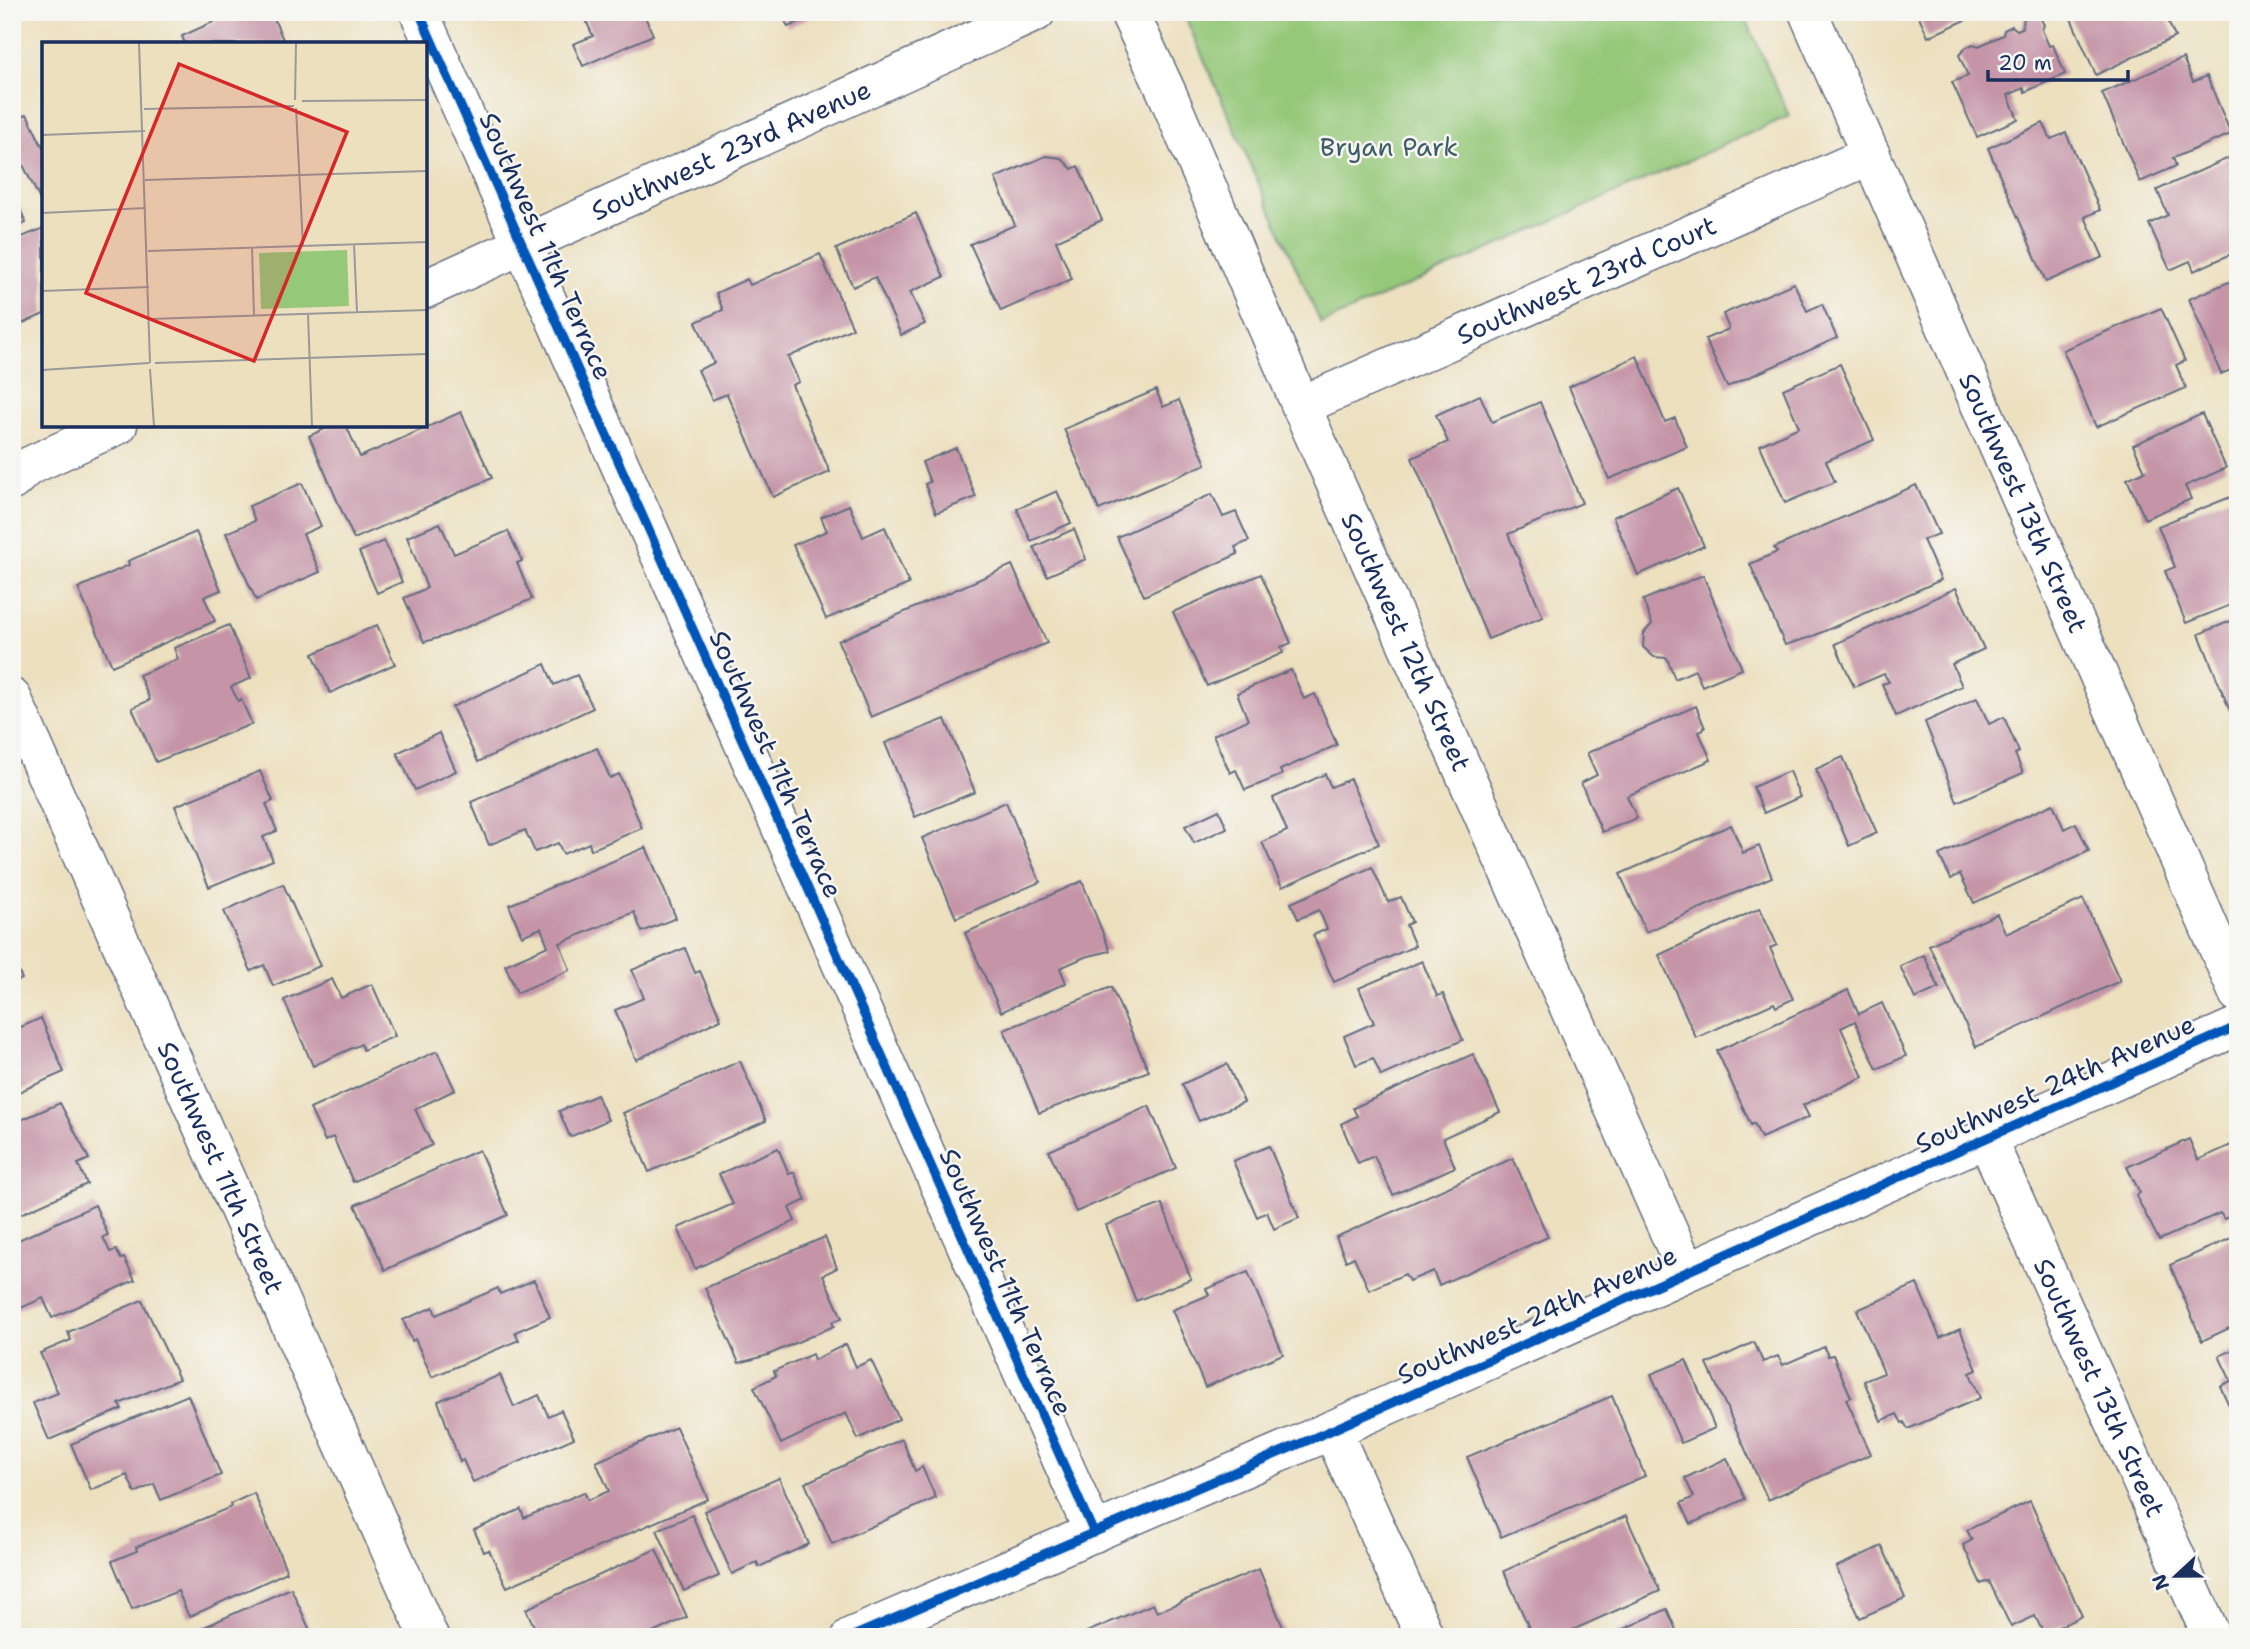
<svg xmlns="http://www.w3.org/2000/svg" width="2250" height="1649" viewBox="0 0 2250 1649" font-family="'Shantell Sans',sans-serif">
<rect width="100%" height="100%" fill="#f6f6f2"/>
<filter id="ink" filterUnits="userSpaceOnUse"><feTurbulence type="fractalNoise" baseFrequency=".0143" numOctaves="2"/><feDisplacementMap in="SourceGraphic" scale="14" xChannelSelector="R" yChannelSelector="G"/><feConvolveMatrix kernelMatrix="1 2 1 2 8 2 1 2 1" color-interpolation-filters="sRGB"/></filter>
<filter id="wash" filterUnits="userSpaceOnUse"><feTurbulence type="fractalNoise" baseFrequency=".00686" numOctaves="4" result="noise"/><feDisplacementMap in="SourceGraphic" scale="28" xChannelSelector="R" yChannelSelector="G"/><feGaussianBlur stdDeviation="1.57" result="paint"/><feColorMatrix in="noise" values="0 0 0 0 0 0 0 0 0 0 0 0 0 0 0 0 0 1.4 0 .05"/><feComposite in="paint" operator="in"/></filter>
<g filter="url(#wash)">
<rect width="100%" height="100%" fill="#ece0bf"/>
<!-- green -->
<path fill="#95c879" stroke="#587c6c" stroke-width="2" d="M1183,12h560l46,104 -468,208z"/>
<g id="blocks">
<!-- building -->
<g fill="#c595a7">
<path d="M235,12h36l14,32h-100l-3,-8z"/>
<path d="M582,12h61l10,23 -70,31 -10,-22 20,-8z"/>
<path d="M781,12h42l-35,15z"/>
<path d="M1917,12h67l-56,25z"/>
<path d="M2068,12h96l11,25 -79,38z"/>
<path d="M2033,14l7,3 4,8 -2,5 7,16 4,-1 12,29 -40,18 -1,-4 -16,7 10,24 -41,18 -25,-55 16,-6 -9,-21 6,-7 8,-4 6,2 24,-11 1,-5 8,-4 5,4 5,-2 2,-10z"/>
<path d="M2183,58l10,24 14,-6 24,58 -58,24 3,8 -36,16 -38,-89z"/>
<path d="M27,114l17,36v58l-32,-66v-21z"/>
<path d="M2043,123l8,16 15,-6 34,77 -15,7 18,40 -57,25 -58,-134z"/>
<path d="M1046,156l15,2 11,11 6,-3 24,54 -46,21 16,38 -71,32 -31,-67 45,-19 -20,-47z"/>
<path d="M2233,156l5,10v85l-44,20 -4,-10 -20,9 -21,-46 19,-9 -11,-25z"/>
<path d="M17,202l9,21 -14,6v-25z"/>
<path d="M916,213l28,64 -34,15 15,32 -24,11 -26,-58 -22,10 -17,-38z"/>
<path d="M44,228v86l-32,14v-87z"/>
<path d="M820,254l33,74 -65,29 11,25 -7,3 38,87 -57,25 -46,-103 -15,6 -14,-30 16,-7 -18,-41 27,-12 -7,-17 31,-14 3,6z"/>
<path d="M2238,278v89l-17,7 -32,-75z"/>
<path d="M1794,283l13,28 15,-7 15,34 -110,49 -22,-48 24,-10 -6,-15z"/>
<path d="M2161,308l24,53 -9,4 10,23 -90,39 -33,-77z"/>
<path d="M1637,356l28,66 10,-4 12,29 -78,32 -40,-92z"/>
<path d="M1840,364l34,76 -48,21 9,21 -50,21 -25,-58 39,-18 -16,-38z"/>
<path d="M1156,390l7,17 16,-7 27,64 -107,46 -35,-81z"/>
<path d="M1480,395l12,27 48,-20 42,101 -74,31 35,83 -55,22 -76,-181 36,-16 -12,-27z"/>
<path d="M461,412l31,66 -138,61 -45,-103 24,-11h13l14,32z"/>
<path d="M2202,414l24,54 -41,18 6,13 -46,20 -18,-40 18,-8 -12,-26z"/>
<path d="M956,448l20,49 -40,16 -11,-29 5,-2 -8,-20z"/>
<path d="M302,483l19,43 -18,8 17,38 -64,28 -30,-67 29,-12 -6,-15z"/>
<path d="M1916,485l23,49 -16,6 18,40 -130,57 -26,8 -35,-81 27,-12 -3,-4z"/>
<path d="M1678,488l26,58 -66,29 -25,-58z"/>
<path d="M1057,491l14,32 -40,18 -14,-32z"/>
<path d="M1212,494l11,23 13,-5 13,29 -14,6 3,7 -94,42 -27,-59z"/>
<path d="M2238,494v108l-52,21 -21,-52 10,-4 -17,-41z"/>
<path d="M849,505l14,32 22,-10 24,57 -83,35 -33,-74 34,-14 -6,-14z"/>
<path d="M440,523l14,31 54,-23 14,30 -5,2 15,36 -84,36 -24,7 -20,-44 23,-10 -20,-51z"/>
<path d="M1074,529l12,30 -39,17 -13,-29z"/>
<path d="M196,532l25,58 -17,7 11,24 -103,45 -34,-78 51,-23 -1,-4z"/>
<path d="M384,541l18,41 -25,11 -18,-41z"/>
<path d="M1012,565l35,78 -176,74 -33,-76z"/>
<path d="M1261,574l30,69 -10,4 2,6 -76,33 -34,-74z"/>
<path d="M1703,575l39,94 -40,17 -7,-16 -20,9 -8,-21 -13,-1 -11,-10 1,-14 8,-9 -9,-24z"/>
<path d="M1956,588l28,61 -32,15 10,22 -66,30 -14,-32 7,-2 -5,-8 -30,13 -19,-43z"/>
<path d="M2238,618v90l-8,3 -31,-77z"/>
<path d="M229,625l22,53 -20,9 7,14 3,-2 11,25 -96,38 -24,-54 18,-8 -11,-25 39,-16 -4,-11z"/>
<path d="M377,625l18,39 -65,29 -17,-39z"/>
<path d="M545,664l9,21 23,-10 16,33 -115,54 -26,-55z"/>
<path d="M1291,670l13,29 11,-5 22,51 -57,25 2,5 -37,15 -9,-20 -6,3 -17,-38 35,-15 -11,-27z"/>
<path d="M1977,698l12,26 15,-7 15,35 -4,2 8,19 -66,29 -32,-80z"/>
<path d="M1696,706l9,22 -6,4 12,28 -84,36 10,22 -35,14 -21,-49 16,-8 -10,-22z"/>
<path d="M945,719l30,73 -60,25 -30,-74z"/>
<path d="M439,733l17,38 -41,19 -18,-37z"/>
<path d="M597,748l13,30 9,-4 23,54 -51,22 -2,-7 -26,11 -5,-11 -23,9 -10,-22 -36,15 -18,-43z"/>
<path d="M1843,757l34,76 -28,13 -33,-77z"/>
<path d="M260,771l13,30 -7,3 11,27 -14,6 10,23 -64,27 -34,-81z"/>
<path d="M1789,771l11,26 -36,16 -11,-26z"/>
<path d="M1325,774l6,13 19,-8 29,65 -97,43 -20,-45 25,-11 -14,-33z"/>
<path d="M1006,802l34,80 -84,36 -34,-80z"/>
<path d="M2053,804l11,25 12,-6 13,28 -115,52 -14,-29 -9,5 -12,-24z"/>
<path d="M1219,810l8,18 -33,15 -9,-17z"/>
<path d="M1731,825l12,28 16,-7 13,31 -126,55 -26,-58z"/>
<path d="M646,847l30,71 -34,14 -8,-20 -74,31 10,27 -53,23 -12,-28 43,-19 -7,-18 -19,8 -13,-31z"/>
<path d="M1372,867l16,35 13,-5 11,25 -6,3 9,21 -81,36 -21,-47 14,-6 -8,-19 -21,9 -7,-16z"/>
<path d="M1082,881l28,70 -25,6 -25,11 6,15 -65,29 -36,-79z"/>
<path d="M283,884l37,82 -47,20 -9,-21 -13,6 -27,-60z"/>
<path d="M2083,899l37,82 -144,66 -47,-102 68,-31 9,20z"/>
<path d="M1760,908l17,37 -7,3 23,51 -17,8 -2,-4 -78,35 -37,-83z"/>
<path d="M685,948l10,25 5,-2 21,48 -85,41 -21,-50 29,-12 -12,-28z"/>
<path d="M1924,955l15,33 -24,11 -15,-33z"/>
<path d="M12,956l10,23 -10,4z"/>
<path d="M1422,961l15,35 6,-2 20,46 -82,36 -8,-18 -17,7 -12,-29 30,-13 -15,-35z"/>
<path d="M332,979l9,19 31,-14 23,52 -32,14 -2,-6 -48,22 -29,-66z"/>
<path d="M1111,987l38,84 -110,42 -35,-83z"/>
<path d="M1848,990l11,24 23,-11 24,53 -29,13 -22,-48 -14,7 22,49 -60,28 6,12 -48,21 -7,-15 -3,2 -34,-74z"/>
<path d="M41,1018l23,54 -52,23v-64z"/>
<path d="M437,1051l18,39 -40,19 17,36 -79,37 -20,-45 -8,4 -15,-32z"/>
<path d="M1473,1054l27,58 -57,26 12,29 -62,28 -19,-39 -16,7 -17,-39 16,-8 -4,-8z"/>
<path d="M740,1061l26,60 -117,51 -26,-59z"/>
<path d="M1227,1064l17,38 -45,19 -17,-37z"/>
<path d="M597,1095l11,25 -38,17 -11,-26z"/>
<path d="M60,1103l29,56 -11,5 9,20 -75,34v-94z"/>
<path d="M1149,1106l27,62 -100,44 -27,-61z"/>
<path d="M2189,1139l9,21 33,-15 7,15v52l-14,7 -4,-6 -61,27 -23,-44 4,-3 -13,-26z"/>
<path d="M1269,1146l30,72 -25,11 -7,-17 -10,5 -24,-56z"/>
<path d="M778,1148l11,26 5,-2 12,28 -17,8 6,13 -100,48 -17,-41 55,-24 -14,-30z"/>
<path d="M479,1150l29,65 -123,55 -30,-65z"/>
<path d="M1513,1158l35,79 -109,48 -6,-14 -24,10 -4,-7 -36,16 -15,-33 -8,4 -10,-24z"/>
<path d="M1162,1204l29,75 -55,22 -30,-76z"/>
<path d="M95,1205l13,30 -5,2 7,15 6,-2 5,9 3,-1 11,22 -83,38 -9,-20 -31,14v-69z"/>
<path d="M825,1237l12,31 -14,7 19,43 -10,4 2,4 -66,29 -29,8 -34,-75z"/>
<path d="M2231,1238l4,7 3,-2v81l-36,17 -32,-76z"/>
<path d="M1248,1272l35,82 -78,33 -33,-77 37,-15 -3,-6z"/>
<path d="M534,1280l16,37 -35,15 4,8 -87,37 -17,-38 -3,2 -9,-21 30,-13 3,8 62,-27 2,6z"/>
<path d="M1917,1284l23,54 20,-9 17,41 -7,3 10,25 -72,31 -4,-7 -2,1 -5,-9 -16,7 -8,-19 -9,-21 20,-8 -27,-63z"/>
<path d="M142,1300l37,79 -60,25 3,5 -73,31 -16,-37 25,-10 -18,-40 31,-13 -3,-8z"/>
<path d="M1754,1342l9,20 15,-6 5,9 41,-18 4,9 5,-1 18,42 -5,2 25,55 -103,46 -61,-136z"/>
<path d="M846,1344l10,23 15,-7 28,59 -41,20 -12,-26 -65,31 -27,-57 22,-11 -2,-5 38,-17 2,6z"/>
<path d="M2238,1347v72l-2,1 -16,-34 11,-5 -12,-25z"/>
<path d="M1686,1360l29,68 -34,15 -30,-69z"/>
<path d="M500,1375l14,32 25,-12 9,21 13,-6 13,28 -101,44 -10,-22 -3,2 -22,-61z"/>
<path d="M188,1395l33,80 -60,25 -7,-16 -19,9 -8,-18 -36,15 -20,-46z"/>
<path d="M1612,1396l33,80 -144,61 -34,-80z"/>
<path d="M676,1427l32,72 -201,88 -18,-37 -5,2 -10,-22 47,-21 3,9 60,-26 4,8 21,-9 -13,-29z"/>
<path d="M902,1439l13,32 7,-4 14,31 -104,46 -27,-61z"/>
<path d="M1727,1458l18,41 -54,25 -10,-21 13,-6 -9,-19z"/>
<path d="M779,1478l30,66 -50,23 -2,-5 -25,12 -28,-63z"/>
<path d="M254,1493l33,79 -98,45 -11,-26 -46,18 -20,-48 25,-10 -1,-4 95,-40 -1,-3z"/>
<path d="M2030,1501l52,115 -38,18 -9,-18 -24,11 -22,-46 -8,3 -18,-39 9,-5 -5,-10z"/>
<path d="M692,1515l27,61 -35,15 -27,-61z"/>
<path d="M1626,1516l34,75 -103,46h-24l-29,-66z"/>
<path d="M1882,1546l23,52 -45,20 -24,-51z"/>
<path d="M656,1549l31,68 -43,20h-105l-13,-28z"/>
<path d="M1259,1569l28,68h-212l78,-33 4,8z"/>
<path d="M291,1588l22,49h-116l-2,-6z"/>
<path d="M1667,1609l12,28h-73z"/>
</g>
</g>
</g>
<g filter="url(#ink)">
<use href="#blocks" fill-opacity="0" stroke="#646d80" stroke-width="2"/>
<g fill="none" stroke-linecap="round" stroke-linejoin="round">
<defs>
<g id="street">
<path d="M419,12l675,1521"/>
<path id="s1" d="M1129,12l38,81 134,313 385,864"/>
<path id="s2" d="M1808,12l430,981"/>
<path id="s3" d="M425,289l611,-277"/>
<path id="s4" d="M1301,406l570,-251"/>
<path d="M12,481l15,-14 91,-42"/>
<path id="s5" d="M12,698l417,939"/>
<path id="s6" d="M1986,1137l226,500"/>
<path d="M1332,1430l93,207"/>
<path d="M851,1637l481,-207 906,-404"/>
</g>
</defs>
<!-- street casing -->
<use href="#street" stroke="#646d80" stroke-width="41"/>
<!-- street -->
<use href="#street" stroke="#fff" stroke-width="38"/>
<defs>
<g id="cycleway">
<path d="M419,12l675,1521"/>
<path d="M851,1637l481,-207 906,-404"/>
</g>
</defs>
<!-- cycleway casing -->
<use href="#cycleway" stroke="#f6f6f2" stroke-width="13"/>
<!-- cycleway -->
<use href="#cycleway" stroke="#0057b8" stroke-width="9"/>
</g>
</g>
<g text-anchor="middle" stroke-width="5" stroke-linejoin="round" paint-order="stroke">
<!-- park labels -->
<g font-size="26" fill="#405d66" stroke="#f6f6f2">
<text x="1389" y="156">Bryan Park</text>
</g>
<!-- street labels -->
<g font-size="26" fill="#1b2f5e" stroke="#f6f6f2">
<text dy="9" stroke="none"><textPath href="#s3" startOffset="336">Southwest 23rd Avenue</textPath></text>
<text transform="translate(546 246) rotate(66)" y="9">Southwest 11th Terrace</text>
<text dy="9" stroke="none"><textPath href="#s4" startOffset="312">Southwest 23rd Court</textPath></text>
<text dy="9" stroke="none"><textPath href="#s2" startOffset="536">Southwest 13th Street</textPath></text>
<text dy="9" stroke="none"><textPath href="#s1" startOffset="688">Southwest 12th Street</textPath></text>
<text transform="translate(776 764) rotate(66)" y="9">Southwest 11th Terrace</text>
<text transform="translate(2055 1084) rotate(-24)" y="9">Southwest 24th Avenue</text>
<text dy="9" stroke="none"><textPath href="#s5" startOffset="514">Southwest 11th Street</textPath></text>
<text transform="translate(1006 1282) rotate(66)" y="9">Southwest 11th Terrace</text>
<text transform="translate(1537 1315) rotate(-24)" y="9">Southwest 24th Avenue</text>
<text dy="9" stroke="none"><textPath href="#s6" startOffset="275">Southwest 13th Street</textPath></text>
</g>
</g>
<!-- overview -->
<g transform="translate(42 42)">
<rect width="385" height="385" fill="#ece0bf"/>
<path d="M305,208l2,56 -88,3 -2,-56z" fill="#95c879"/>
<path fill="none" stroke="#989998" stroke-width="2" d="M97,1l11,320M253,58l1,-57M260,59l125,-1M254,66l7,138M102,67l150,-3M0,93l103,-4M103,138l282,-9M0,171l104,-5M312,202l3,68M210,205l2,69M106,209l279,-9M0,249l107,-4M266,272l4,112M108,277l277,-9M113,321l272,-9M108,327l4,57M0,328l107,-7"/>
<path fill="#d62828" fill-opacity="0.15" stroke="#d62828" stroke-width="3.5" d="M137,22l168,68 -93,229 -168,-68z"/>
<rect width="385" height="385" fill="none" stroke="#1b2f5e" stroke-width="3.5"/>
</g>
<!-- margin -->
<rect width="2250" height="1649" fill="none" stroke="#f6f6f2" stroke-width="42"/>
<!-- north arrow -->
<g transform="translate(2176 1576) rotate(248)" stroke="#f6f6f2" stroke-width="5" paint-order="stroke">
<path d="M0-5L12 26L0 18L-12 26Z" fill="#1b2f5e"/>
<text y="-10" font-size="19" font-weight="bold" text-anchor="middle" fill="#1b2f5e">N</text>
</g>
<!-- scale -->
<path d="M1988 70v10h140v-10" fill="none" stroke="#1b2f5e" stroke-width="3.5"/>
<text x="1998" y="70" font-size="21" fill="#1b2f5e" stroke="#f6f6f2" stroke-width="5" paint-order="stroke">20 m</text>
</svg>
